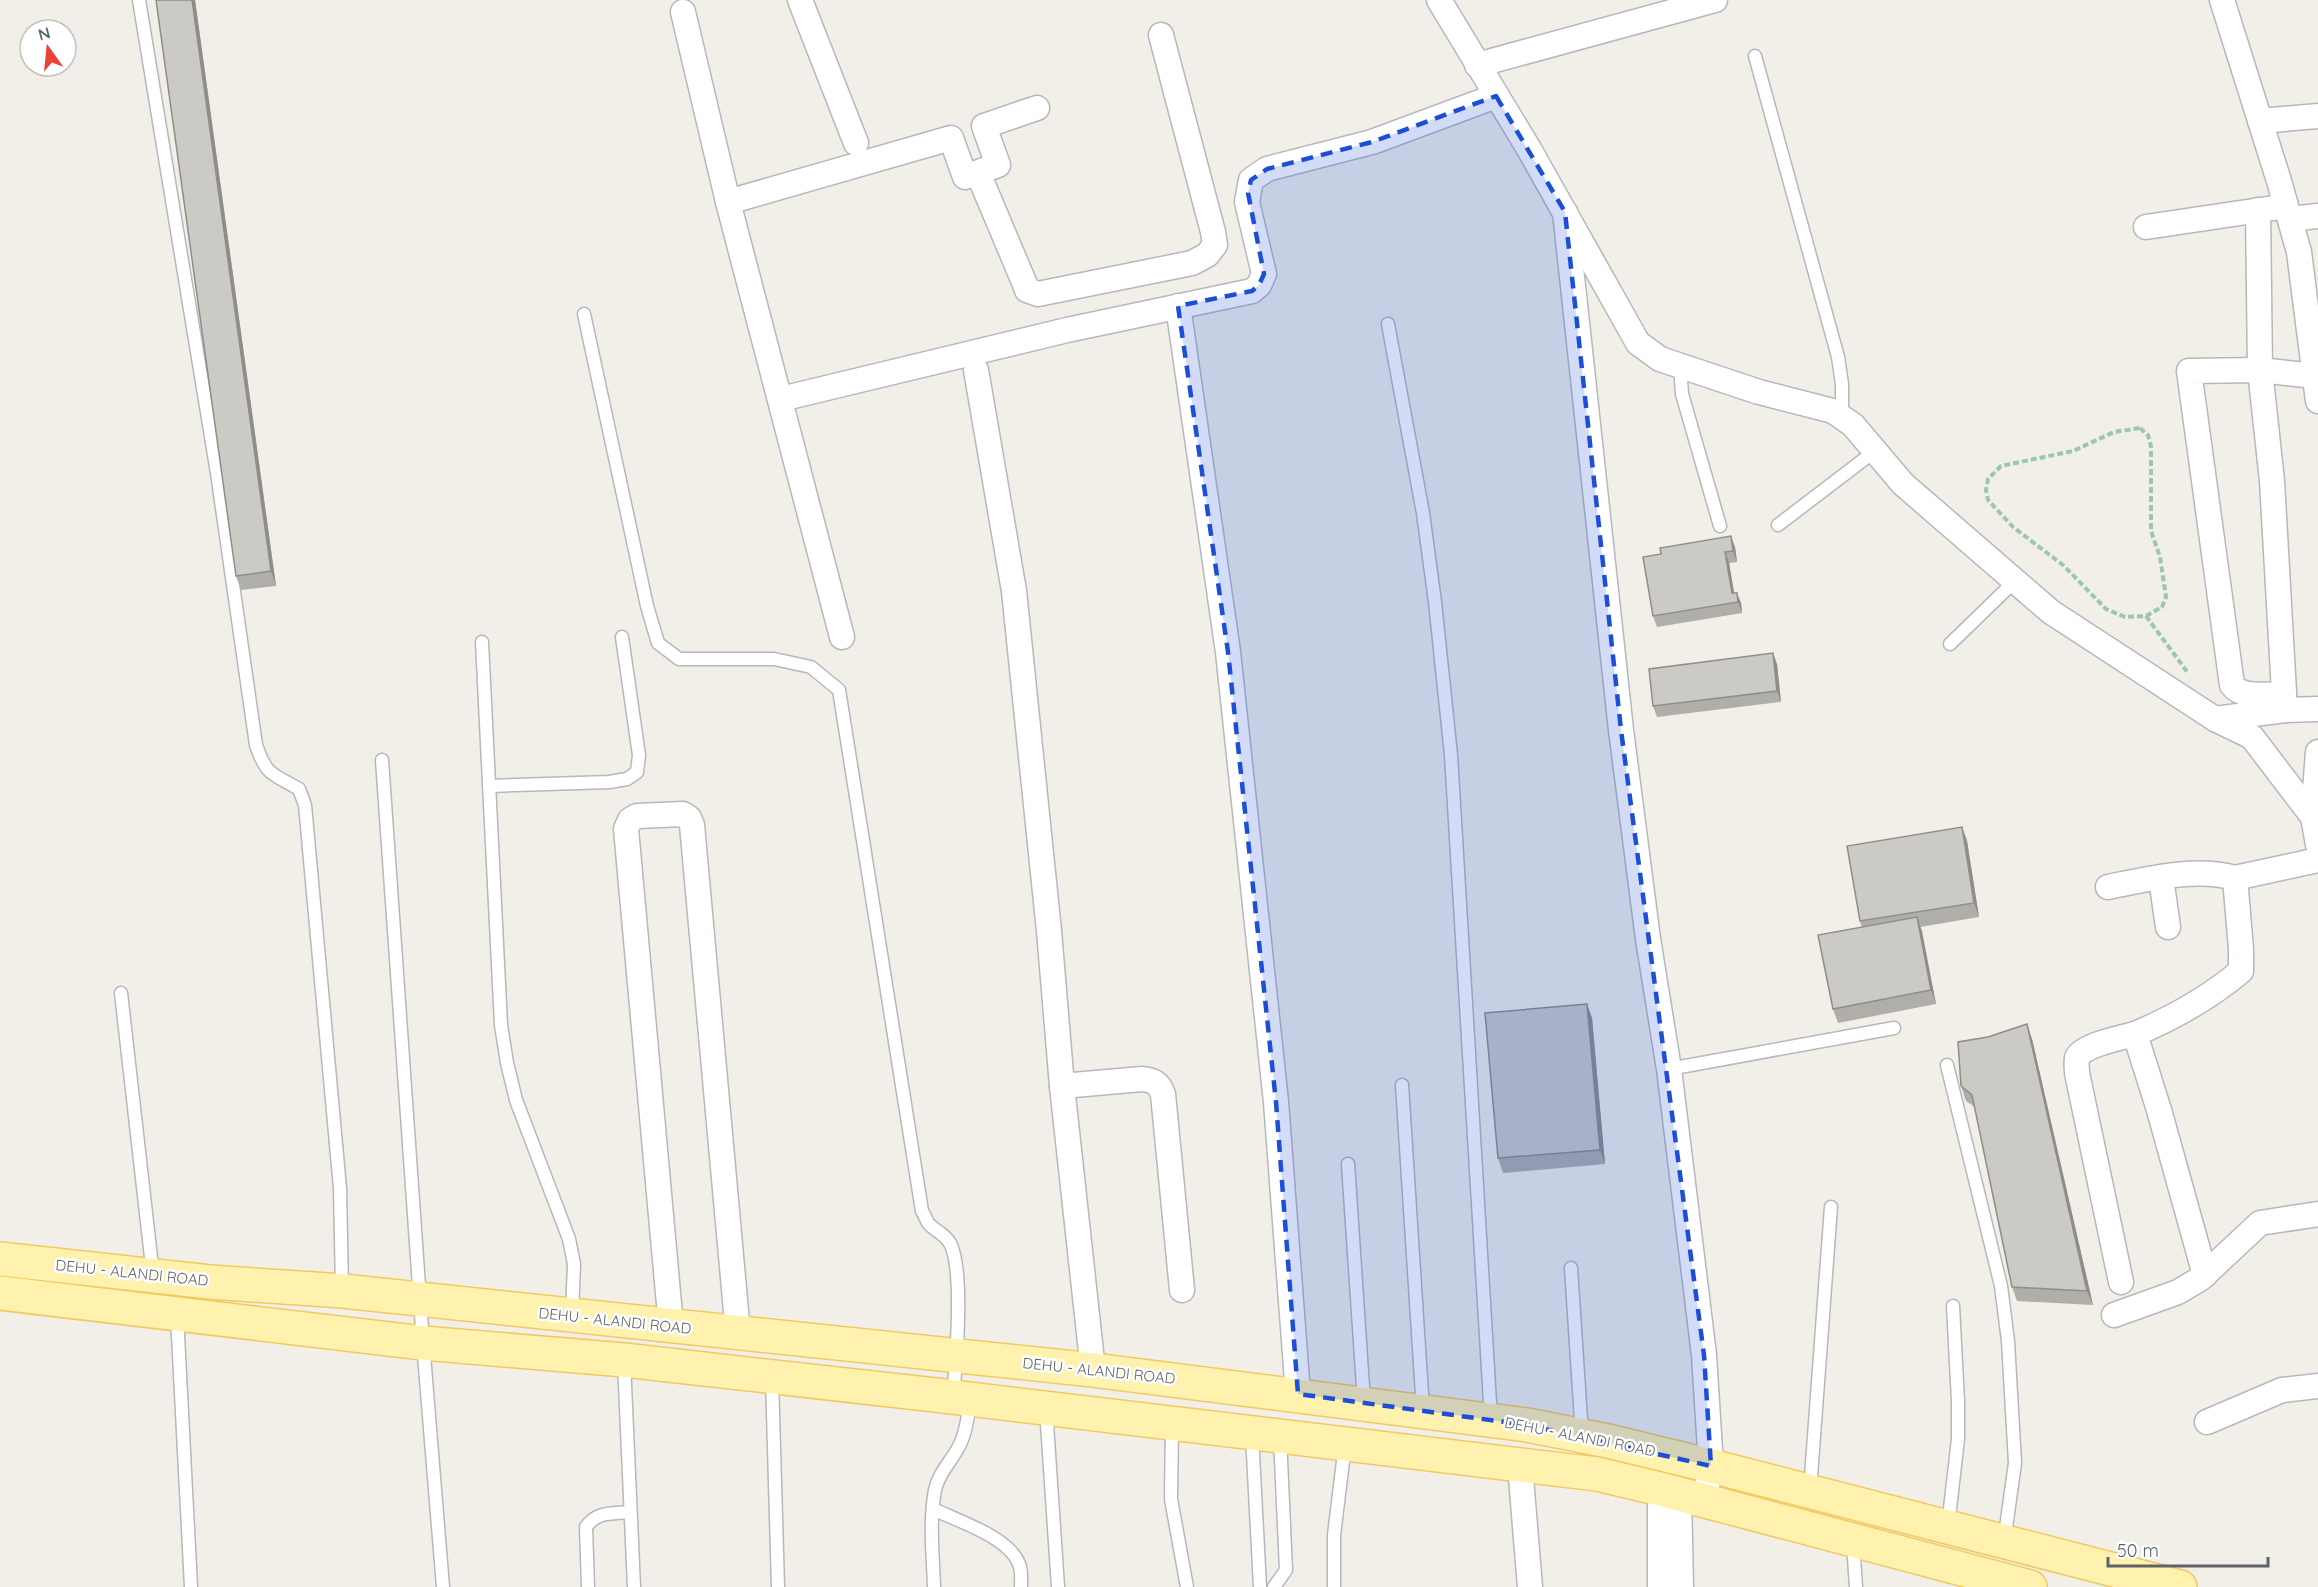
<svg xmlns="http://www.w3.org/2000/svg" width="2318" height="1587" viewBox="0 0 2318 1587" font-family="Quicksand,sans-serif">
<rect width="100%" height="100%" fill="#f1efe8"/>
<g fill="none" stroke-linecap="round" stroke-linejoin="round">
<defs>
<g id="lane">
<path d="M139,0l78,473 39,272c11,32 16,28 43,44l6,16 35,383 2,102"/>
<path d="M1755,56l83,301 4,27v33"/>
<path d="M584,314l63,292 11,37 21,16h95l37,8 28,23 83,521c2,3 4,8 6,12 8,9 18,11 23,22 13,30 5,118 2,152"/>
<path d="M1388,324l35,189 12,89 16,153 40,664"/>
<path d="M1680,366l2,28 38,132"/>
<path d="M1778,525l97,-74"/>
<path d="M482,642l19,383 6,38 9,37 53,139 5,25 -2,49"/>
<path d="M1950,644l65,-63"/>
<path d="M382,760l41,583 20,244"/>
<path d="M489,786l120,-4 18,-3 10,-7 2,-17 -17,-118"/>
<path d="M121,993l32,282"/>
<path d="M1947,1065l54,221 7,55 7,122 -11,79"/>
<path d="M1669,1069l225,-41"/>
<path d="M1402,1085l21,325"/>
<path d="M1348,1164l16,238"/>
<path d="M1571,1268l11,167"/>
<path d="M177,1316l14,271"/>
<path d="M624,1362l10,225"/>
<path d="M772,1378l6,209"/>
<path d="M1046,1409l12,178"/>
<path d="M1172,1425l-1,74 16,88"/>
<path d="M1252,1435l8,152"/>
<path d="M1810,1490l21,-283"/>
<path d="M933,1509c25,12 76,28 86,55 3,6 2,16 2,23"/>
<path d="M1948,1526l10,-87v-38l-5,-95"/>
<path d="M1853,1543l3,44"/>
<path d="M588,1587l-2,-60c11,-16 26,-13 44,-15"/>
<path d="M934,1587c-1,-32 -5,-65 1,-97 4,-19 19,-31 26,-48 6,-13 7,-27 9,-41"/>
<path d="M1274,1587l12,-17 -6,-133"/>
<path d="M1334,1587v-52l11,-90"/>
</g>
<g id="street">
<path d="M800,0l56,143"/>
<path d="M1439,0l90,149 109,194 22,16 99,33 74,19 20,14 50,59 148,128 164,107 37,18 61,80"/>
<path d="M2222,0l57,181 20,71 19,149"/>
<path d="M683,12l45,190"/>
<path d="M1477,65l238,-65"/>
<path d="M2260,121l58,-5"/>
<path d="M978,173l46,109 3,8 11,4 154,-31 15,-8 8,-10 -2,-13 -52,-197"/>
<path d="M2258,210l2,160 12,111 13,229"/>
<path d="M1565,212l56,518 27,209 21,130 35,286 7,111 -7,35"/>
<path d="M2290,219l28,-3"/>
<path d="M2146,227l128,-19"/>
<path d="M1178,306l50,346 48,450 22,292"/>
<path d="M976,370l38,221 35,340 13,155 31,284"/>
<path d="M781,399l286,-69 185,-39 7,-6 5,-11 -17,-72 4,-22 16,-11 105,-27 124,-46"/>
<path d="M842,637l-114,-435 223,-64 14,39 33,-12 -14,-39 53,-18"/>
<path d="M2284,694c-16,0 -42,5 -52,-9l-43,-314 71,-1 54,6"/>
<path d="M2215,719l70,-9 33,-1"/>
<path d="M2318,752l-5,65 5,28"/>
<path d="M2161,878l7,49"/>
<path d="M2108,887c40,-8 87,-20 127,-9"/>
<path d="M1062,1086l80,-7c11,1 17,4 21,15l19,196"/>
<path d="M2205,1275l-46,-165 -24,-76c38,-16 74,-36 106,-63v-22l-6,-71 83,-18"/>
<path d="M2121,1282l-44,-209c0,-4 -1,-10 0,-15 3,-12 46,-21 58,-24"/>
<path d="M2114,1315l64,-23 22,-13 60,-56 58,-9"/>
<path d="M671,1326l-45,-497 4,-9 7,-4 46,-2 6,4 3,7 46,508"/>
<path d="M2207,1422l75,-32 36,-4"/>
<path d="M1520,1466l10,121"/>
<path d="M1679,1494l2,93"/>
<path d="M1660,1587v-98"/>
</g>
<g id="primary">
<path d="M0,1259l210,23 133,9 750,79 434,55 81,16 103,25 469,121"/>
<path d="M0,1293l423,50 201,17 329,37 644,77 63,15 370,98"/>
</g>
</defs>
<!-- lane casing -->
<use href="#lane" stroke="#b5b8bc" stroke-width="15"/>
<!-- street casing -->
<use href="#street" stroke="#b5b8bc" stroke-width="27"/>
<!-- primary casing -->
<use href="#primary" stroke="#f2c960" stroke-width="36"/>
<!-- path -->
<g stroke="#9cc7a9" stroke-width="4" stroke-dasharray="6 3" stroke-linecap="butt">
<path d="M2140,428l8,7 3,12v84l9,26 6,40 -4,10 -16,9 -21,1 -19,-8 -43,-44 -50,-38 -25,-27 -2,-10 2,-11 13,-13 72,-15 41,-19z"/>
<path d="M2146,616l42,57"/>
</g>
<!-- lane -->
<use href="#lane" stroke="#fff" stroke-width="12"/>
<!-- street -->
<use href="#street" stroke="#fff" stroke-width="24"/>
<!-- primary -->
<use href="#primary" stroke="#fff2af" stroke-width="33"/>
</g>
<!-- wall -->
<g fill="#afaea9">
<path d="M156,0h39l81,586 -35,4 -5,-14z"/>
<path d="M1735,547l2,15 -8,1 5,30 7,10 1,10 -85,14 -4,-11 8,-62z"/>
<path d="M1777,664l4,38 -124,15 -4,-11z"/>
<path d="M1962,827l5,14 12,76 -59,10 16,77 -98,19 -5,-14 29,-82 -2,-6z"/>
<path d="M1592,1018l13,146 -102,9 -5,-15z"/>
<path d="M2032,1039l61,266 -76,-4 -5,-14 -37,-180 -9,-6 -5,-15z"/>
</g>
<!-- shaded-wall -->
<g fill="#8f8d8a">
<path d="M192,0h3l81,586 -5,-15z"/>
<path d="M1731,536l4,11 2,15 -4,-11z"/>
<path d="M1725,552l4,11 7,41 -4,-11z"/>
<path d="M1737,593l4,10 1,10 -4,-11z"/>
<path d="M1773,653l4,11 4,38 -4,-11z"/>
<path d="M1962,827l5,14 12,76 -5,-14z"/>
<path d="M1917,917l5,14 14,73 -5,-14z"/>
<path d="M1587,1004l5,14 13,146 -5,-14z"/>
<path d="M2027,1024l5,15 61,266 -6,-14z"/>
</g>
<!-- building -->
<g fill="#cccac5" stroke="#8f8d8a" stroke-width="1.5">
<path d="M156,0h36l79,571 -35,5z"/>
<path d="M1731,536l2,15 -8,1 7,41h5l1,9 -85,14 -10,-59 18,-3 -1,-6z"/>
<path d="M1773,653l4,38 -124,15 -4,-37z"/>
<path d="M1962,827l12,76 -114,18 -13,-75z"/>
<path d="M1917,917l14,73 -98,19 -15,-74z"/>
<path d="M1587,1004l13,146 -102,8 -13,-145z"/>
<path d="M2027,1024l60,267 -75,-4 -40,-192 -11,-9 -3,-44 30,-5z"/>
</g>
<!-- marked area -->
<path fill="#1d4ed8" fill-opacity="0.2" stroke="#1d4ed8" stroke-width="4.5" stroke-dasharray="12 8" stroke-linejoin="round" d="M1496,96l69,116 56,518 83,625 7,111 -184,-41 -229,-31 -22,-292 -48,-450 -50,-346 74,-15 7,-6 5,-11 -16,-81 3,-13 16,-11 105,-27z"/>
<g text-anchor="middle" stroke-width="5" stroke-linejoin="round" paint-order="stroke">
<!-- street labels -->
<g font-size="15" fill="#5f6368" stroke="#fff">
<text transform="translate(132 1273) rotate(6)" y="5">DEHU - ALANDI ROAD</text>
<text transform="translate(615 1321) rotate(6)" y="5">DEHU - ALANDI ROAD</text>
<text transform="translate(1099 1371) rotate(6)" y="5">DEHU - ALANDI ROAD</text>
<text transform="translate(1580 1437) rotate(11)" y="5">DEHU - ALANDI ROAD</text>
</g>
</g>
<!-- north arrow -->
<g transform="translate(48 48) rotate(345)"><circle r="28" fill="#ffffff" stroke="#bfc1c3" stroke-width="1.5"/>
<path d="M0-4.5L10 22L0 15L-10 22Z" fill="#ea4335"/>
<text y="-9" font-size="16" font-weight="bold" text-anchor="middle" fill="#5f6368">N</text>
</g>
<!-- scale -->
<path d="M2108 1557v9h160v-9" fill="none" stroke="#5f6368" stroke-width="3"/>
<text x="2117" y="1557" font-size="18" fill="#5f6368" stroke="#ffffff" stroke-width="4.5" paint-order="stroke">50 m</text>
</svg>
